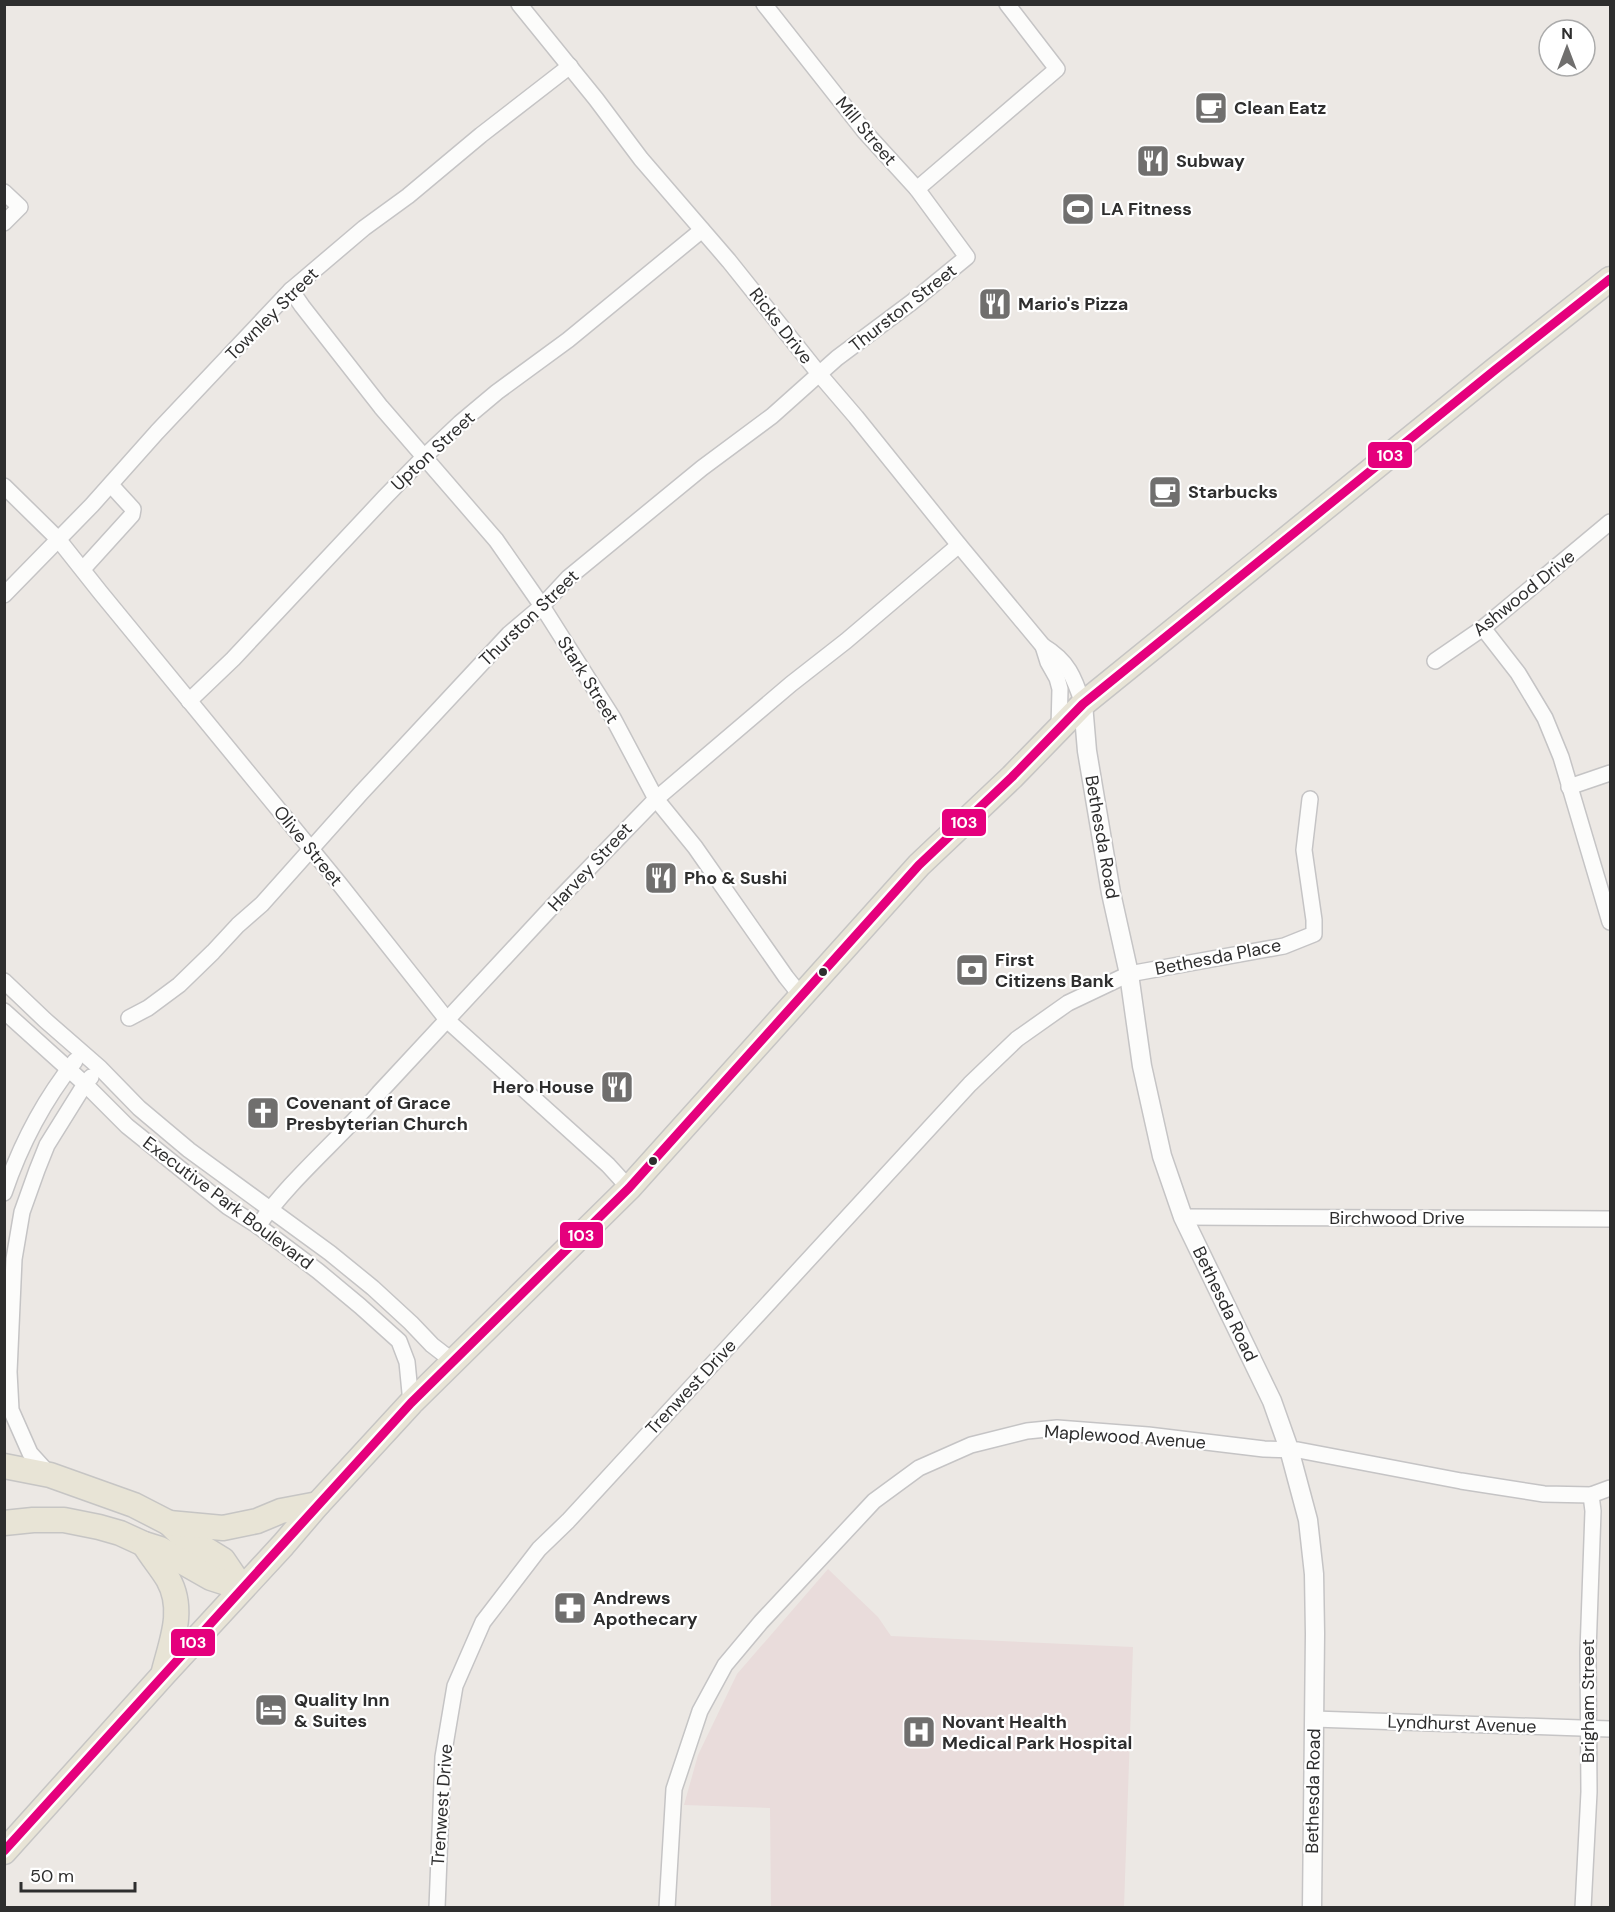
<svg xmlns="http://www.w3.org/2000/svg" width="1615" height="1912" viewBox="0 0 1615 1912" font-family="'DM Sans',sans-serif">
<rect width="100%" height="100%" fill="#ece8e4"/>
<!-- medical -->
<path fill="#e9dcdb" d="M828,1569l50,48 13,19 242,11 -9,260h-353l-1,-99 -86,-3 14,-50 39,-81z"/>
<g fill="none" stroke-linecap="round" stroke-linejoin="round">
<defs>
<g id="minor">
<path d="M519,4l77,95 45,60 88,102 91,114 36,42 103,128 84,101c25,15 31,31 40,58"/>
<path d="M917,189l140,-120 -50,-65"/>
<path d="M4,192l16,15 -16,16"/>
<path d="M291,290l11,16 79,101 115,133 46,66 71,112 43,81 39,48 91,130 16,20"/>
<path d="M4,486l54,53 42,53 238,290 110,139 160,144 21,23"/>
<path d="M83,569l49,-54 1,-6 -22,-24"/>
<path d="M4,595l88,-90 65,-73 134,-142 73,-62 44,-32 73,-61 89,-69"/>
<path d="M1483,628l35,45 27,45 16,39 49,165"/>
<path d="M1043,646l5,16 9,16 3,11 -1,40"/>
<path d="M1435,661l48,-33 127,-106"/>
<path d="M189,701l44,-42 152,-162 39,-40 36,-34 37,-31 71,-52 134,-110"/>
<path d="M1569,787l41,-14"/>
<path d="M4,981l41,39 55,48 39,40 50,42 141,103 43,35 38,35 21,22 22,17"/>
<path d="M4,1011l81,73 42,42 101,81 30,19 60,45 42,35 39,35 8,21 4,41"/>
<path d="M129,1018l19,-10 31,-23 34,-33 25,-27 24,-21 99,-111 148,-159 33,-28 26,-28 134,-110 70,-52 65,-58 75,-56 55,-45 -50,-68 -52,-57 -101,-128"/>
<path d="M4,1193c16,-47 40,-93 71,-132"/>
<path d="M1183,1217l427,2"/>
<path d="M258,1226c33,-48 83,-88 121,-133l184,-198 93,-96 135,-115 55,-43 113,-96"/>
<path d="M50,1475l-20,-22 -19,-43 -2,-38 5,-113 8,-47 15,-42 10,-25 38,-61 6,-7"/>
<path d="M1314,1719l296,10"/>
<path d="M437,1908l6,-151 12,-71 28,-64 56,-73 29,-28 402,-437 47,-45 51,-36 61,-29 155,-28 30,-12v-14l-10,-70 6,-51"/>
<path d="M667,1908l7,-119 26,-78 25,-46 36,-43 113,-121 45,-33 52,-23 56,-14 30,-3 91,7 116,14 34,1 163,31 83,13 47,1 19,-7"/>
<path d="M1583,1908l6,-116 -1,-140 5,-141 -2,-16"/>
</g>
<path id="tertiary" d="M1083,704l4,47 24,142 18,81 13,92 20,90 21,61 89,184 17,48 19,71 6,54 1,60 -3,274"/>
<g id="primary">
<path d="M4,1466l46,9 84,30 35,18 10,10 44,27 19,28"/>
<path d="M4,1523l29,-3h31l35,7 21,6 24,11 16,5 51,29 31,10"/>
<path d="M169,1523l54,5 34,-7 24,-10 37,-7"/>
<path d="M144,1544c7,12 17,23 24,35 17,30 4,61 -4,92"/>
<path d="M4,1852l160,-178 119,-129 35,-41 93,-101 218,-215 290,-323 93,-88 71,-73 412,-334 115,-91"/>
</g>
</defs>
<!-- minor casing -->
<use href="#minor" stroke="#c5c4c5" stroke-width="18"/>
<!-- tertiary casing -->
<use href="#tertiary" stroke="#c5c4c5" stroke-width="21"/>
<!-- primary casing -->
<use href="#primary" stroke="#c6c5c4" stroke-width="27"/>
<!-- minor -->
<use href="#minor" stroke="#fcfcfb" stroke-width="15"/>
<!-- tertiary -->
<use href="#tertiary" stroke="#fcfcfb" stroke-width="18"/>
<!-- primary -->
<use href="#primary" stroke="#e8e4d6" stroke-width="24"/>
<defs>
<path id="bus-1" d="M4,1851l407,-448 218,-215 290,-323 93,-88 71,-73 412,-334 115,-91"/>
</defs>
<!-- bus-1 casing -->
<use href="#bus-1" stroke="#fff" stroke-width="14"/>
<!-- bus-1 -->
<use href="#bus-1" stroke="#e5007d" stroke-width="9"/>
</g>
<!-- icons -->
<defs>
<symbol id="cafe-square" viewBox="-11 -11 22 22"><rect x="-9" y="-9" width="18" height="18" rx="4" fill="#706f6e" stroke="#fff"/><path d="M-5.5-4.5H6V0H3Q3 3.5 0 3.5H-2.5Q-5.5 3.5-5.5 0ZM3-3.2v2h1.7v-2ZM-6 4.5H4V6H-6Z" fill="#fff"/></symbol>
<symbol id="restaurant-square" viewBox="-11 -11 22 22"><rect x="-9" y="-9" width="18" height="18" rx="4" fill="#706f6e" stroke="#fff"/><path d="M-5-6h1v4h1v-4h1v4h1v-4h1v5L-1.5 .5V6h-2V.5L-5-1ZM5-6V6H3V1.5H1.5Q1.5-4 5-6Z" fill="#fff"/></symbol>
<symbol id="stadium-square" viewBox="-11 -11 22 22"><rect x="-9" y="-9" width="18" height="18" rx="4" fill="#706f6e" stroke="#fff"/><path d="M0-5a6.5 5 0 1 0 0 10a6.5 5 0 1 0 0-10ZM-3.5-1.8h7v3.6h-7Z" fill="#fff"/></symbol>
<symbol id="bank-square" viewBox="-11 -11 22 22"><rect x="-9" y="-9" width="18" height="18" rx="4" fill="#706f6e" stroke="#fff"/><path d="M-6-4H6V4H-6ZM0-2.3a2.3 2.3 0 1 0 0 4.6a2.3 2.3 0 1 0 0-4.6Z" fill="#fff"/></symbol>
<symbol id="church-square" viewBox="-11 -11 22 22"><rect x="-9" y="-9" width="18" height="18" rx="4" fill="#706f6e" stroke="#fff"/><path d="M-1.2-6h2.4v3.5h3.3v2.4h-3.3V6h-2.4V-.1h-3.3v-2.4h3.3Z" fill="#fff"/></symbol>
<symbol id="pharmacy-square" viewBox="-11 -11 22 22"><rect x="-9" y="-9" width="18" height="18" rx="4" fill="#706f6e" stroke="#fff"/><path d="M-2-6h4v4h4v4h-4v4h-4v-4h-4v-4h4Z" fill="#fff"/></symbol>
<symbol id="hotel-square" viewBox="-11 -11 22 22"><rect x="-9" y="-9" width="18" height="18" rx="4" fill="#706f6e" stroke="#fff"/><path d="M-6-4.5h1.5V1H6V5H4.5V3h-9V5H-6ZM-4 0a1.8 1.8 0 1 1 3.6 0ZM.5 0V-2.5h3Q6-2.5 6 0Z" fill="#fff"/></symbol>
<symbol id="hospital-square" viewBox="-11 -11 22 22"><rect x="-9" y="-9" width="18" height="18" rx="4" fill="#706f6e" stroke="#fff"/><path d="M-5-5h3v3.5h4V-5h3V5h-3V1.5h-4V5h-3Z" fill="#fff"/></symbol>
</defs>
<g fill-rule="evenodd">
<use href="#cafe-square" x="1192" y="89" width="38" height="38"/>
<use href="#restaurant-square" x="1134" y="142" width="38" height="38"/>
<use href="#stadium-square" x="1059" y="190" width="38" height="38"/>
<use href="#restaurant-square" x="976" y="285" width="38" height="38"/>
<use href="#cafe-square" x="1146" y="473" width="38" height="38"/>
<use href="#restaurant-square" x="642" y="859" width="38" height="38"/>
<use href="#bank-square" x="953" y="951" width="38" height="38"/>
<use href="#restaurant-square" x="598" y="1068" width="38" height="38"/>
<use href="#church-square" x="244" y="1094" width="38" height="38"/>
<use href="#pharmacy-square" x="551" y="1589" width="38" height="38"/>
<use href="#hotel-square" x="252" y="1691" width="38" height="38"/>
<use href="#hospital-square" x="900" y="1713" width="38" height="38"/>
</g>
<!-- markers -->
<g fill="#2e2e2e" stroke="#fff" stroke-width="2">
<circle cx="823" cy="972" r="5"/>
<circle cx="653" cy="1161" r="5"/>
</g>
<g text-anchor="middle" stroke-width="4.5" stroke-linejoin="round" paint-order="stroke">
<!-- poi labels -->
<g font-size="18" font-weight="bold" fill="#2e2e2e" stroke="#fff" text-anchor="start">
<text x="1234" y="114">Clean Eatz</text>
<text x="1176" y="167">Subway</text>
<text x="1101" y="215">LA Fitness</text>
<text x="1018" y="310">Mario's Pizza</text>
<text x="1188" y="498">Starbucks</text>
<text x="684" y="884">Pho &amp; Sushi</text>
<text x="995" y="966">First<tspan x="995" dy="21">Citizens Bank</tspan></text>
<text x="594" y="1093" text-anchor="end">Hero House</text>
<text x="286" y="1109">Covenant of Grace<tspan x="286" dy="21">Presbyterian Church</tspan></text>
<text x="593" y="1604">Andrews<tspan x="593" dy="21">Apothecary</tspan></text>
<text x="294" y="1706">Quality Inn<tspan x="294" dy="21">&amp; Suites</tspan></text>
<text x="942" y="1728">Novant Health<tspan x="942" dy="21">Medical Park Hospital</tspan></text>
</g>
<!-- street labels -->
<g font-size="18" fill="#2e2e2e" stroke="#fff">
<text transform="translate(866 131) rotate(50)" y="6">Mill Street</text>
<text transform="translate(903 308) rotate(-38)" y="6">Thurston Street</text>
<text transform="translate(272 314) rotate(-45)" y="6">Townley Street</text>
<text transform="translate(781 326) rotate(52)" y="6">Ricks Drive</text>
<text transform="translate(433 451) rotate(-43)" y="6">Upton Street</text>
<text transform="translate(1524 593) rotate(-39)" y="6">Ashwood Drive</text>
<text transform="translate(529 618) rotate(-44)" y="6">Thurston Street</text>
<text transform="translate(588 680) rotate(58)" y="6">Stark Street</text>
<text transform="translate(1102 837) rotate(80)" y="6">Bethesda Road</text>
<text transform="translate(308 846) rotate(51)" y="6">Olive Street</text>
<text transform="translate(590 867) rotate(-47)" y="6">Harvey Street</text>
<text transform="translate(1218 957) rotate(-11)" y="6">Bethesda Place</text>
<text transform="translate(228 1203) rotate(37)" y="6">Executive Park Boulevard</text>
<text x="1397" y="1224">Birchwood Drive</text>
<text transform="translate(1225 1304) rotate(64)" y="6">Bethesda Road</text>
<text transform="translate(691 1387) rotate(-47)" y="6">Trenwest Drive</text>
<text transform="translate(1125 1437) rotate(4)" y="6">Maplewood Avenue</text>
<text transform="translate(1588 1701) rotate(-90)" y="6">Brigham Street</text>
<text transform="translate(1462 1724) rotate(2)" y="6">Lyndhurst Avenue</text>
<text transform="translate(1313 1791) rotate(-89)" y="6">Bethesda Road</text>
<text transform="translate(442 1805) rotate(-86)" y="6">Trenwest Drive</text>
</g>
</g>
<g stroke="#fff" stroke-width="2">
<rect x="1367" y="441" width="46" height="28" rx="6" fill="#e5007d"/>
<rect x="941" y="808" width="46" height="29" rx="6" fill="#e5007d"/>
<rect x="559" y="1221" width="45" height="28" rx="6" fill="#e5007d"/>
<rect x="170" y="1628" width="46" height="29" rx="6" fill="#e5007d"/>
</g>
<g font-size="16" text-anchor="middle" font-weight="bold" fill="#fff">
<text x="1390" y="461">103</text>
<text x="964" y="828">103</text>
<text x="581" y="1241">103</text>
<text x="193" y="1648">103</text>
</g>
<!-- border -->
<rect width="1615" height="1912" fill="none" stroke="#2e2e2e" stroke-width="12"/>
<!-- north arrow -->
<g transform="translate(1567 48)"><circle r="28" fill="#ffffff" stroke="#ababab" stroke-width="1.5"/>
<path d="M0-4.5L10 22L0 15L-10 22Z" fill="#706f6e"/>
<text y="-9" font-size="16" font-weight="bold" text-anchor="middle" fill="#2e2e2e">N</text>
</g>
<!-- scale -->
<path d="M21 1882v9h114v-9" fill="none" stroke="#2e2e2e" stroke-width="3"/>
<text x="30" y="1882" font-size="18" fill="#2e2e2e" stroke="#ffffff" stroke-width="4.5" paint-order="stroke">50 m</text>
</svg>
